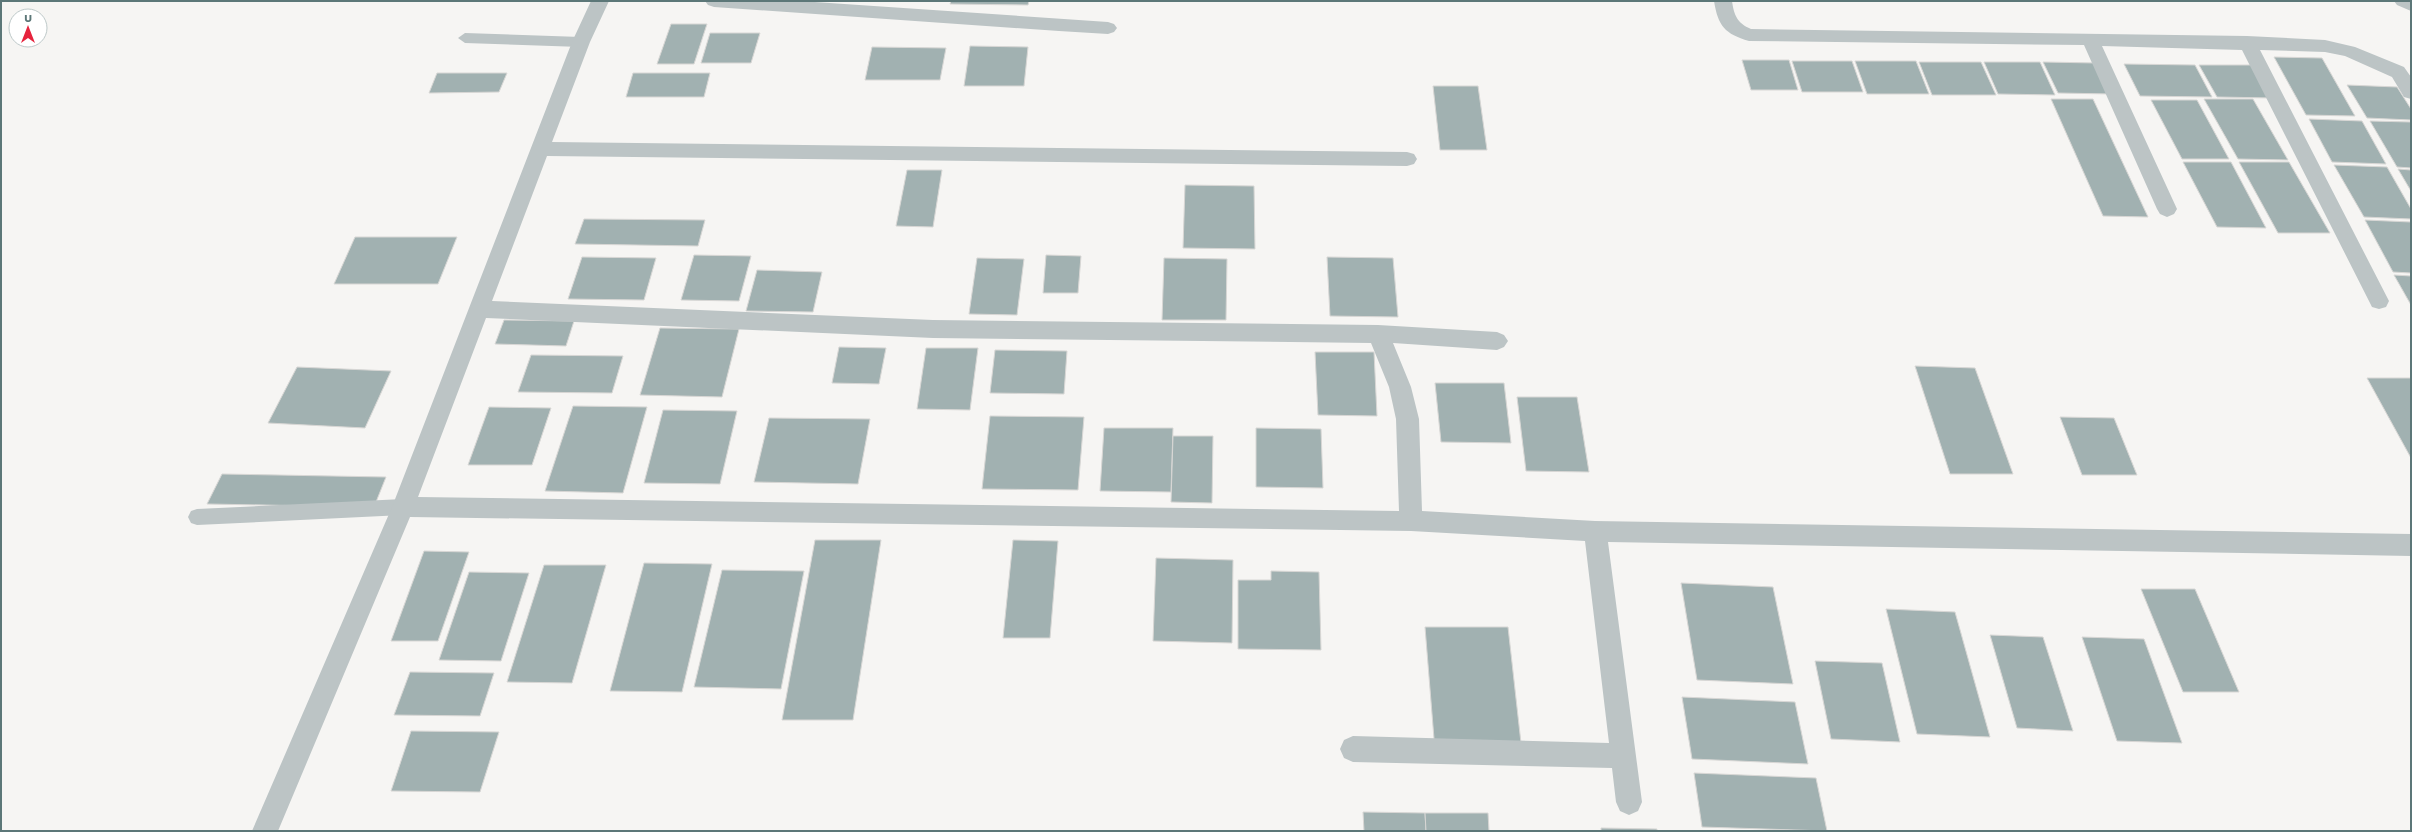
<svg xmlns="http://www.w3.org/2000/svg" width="2412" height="832" viewBox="0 0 2412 832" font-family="Poppins,sans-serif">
<rect width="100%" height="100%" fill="#f6f5f3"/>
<!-- building -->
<g fill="#a1b1b1" stroke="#d8d7d5">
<path d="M951,1h78l-1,4 -78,-1z"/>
<path d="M671,24h36l-13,40h-37z"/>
<path d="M710,33h50l-9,30h-50z"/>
<path d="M970,46l58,1 -4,39h-60z"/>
<path d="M872,47l74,1 -6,32h-75z"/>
<path d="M2274,57l48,1 33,58 -49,-1z"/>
<path d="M1742,60h47l9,30h-47z"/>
<path d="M1792,61h60l11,31h-61z"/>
<path d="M1855,61h61l13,33h-62z"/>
<path d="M1919,62h62l15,33h-64z"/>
<path d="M1984,62h56l15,33 -57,-1z"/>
<path d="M2043,62l53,1 16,31 -54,-1z"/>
<path d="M2124,64l71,1 17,32 -72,-1z"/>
<path d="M2199,65h55l19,33 -56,-1z"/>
<path d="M437,73h70l-8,19 -70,1z"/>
<path d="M633,73h77l-6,24h-78z"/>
<path d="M2347,85l50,2 14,22v11l-44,-2z"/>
<path d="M1433,86h45l9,64h-47z"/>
<path d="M2051,99h42l55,118 -45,-1z"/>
<path d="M2204,99h49l35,61 -50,-1z"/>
<path d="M2151,100h46l32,59h-47z"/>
<path d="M2309,119l53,2 24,43 -54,-2z"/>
<path d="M2370,121l41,1v46l-14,-1z"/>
<path d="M2183,162h48l35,66 -49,-1z"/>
<path d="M2239,162h50l41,71h-52z"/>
<path d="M2334,165l53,2 24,42v10l-47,-2z"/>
<path d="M2398,169l13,1v21z"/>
<path d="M907,170h35l-9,57 -37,-1z"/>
<path d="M1185,185l69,1 1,63 -72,-1z"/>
<path d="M584,219l121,1 -7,26 -123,-2z"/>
<path d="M2365,220l46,2v51l-18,-1z"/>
<path d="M355,237h102l-19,47h-104z"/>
<path d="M694,255l57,1 -12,45 -58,-1z"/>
<path d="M1046,255l35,1 -3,37h-35z"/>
<path d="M582,257l74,1 -12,42 -76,-1z"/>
<path d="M1327,257l66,1 5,59 -68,-1z"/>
<path d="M977,258l47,1 -7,56 -48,-1z"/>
<path d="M1164,258l63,1 -1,61h-64z"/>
<path d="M757,270l65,2 -9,40 -67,-1z"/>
<path d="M2394,275l17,1v29z"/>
<path d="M504,320l70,1 -8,25 -71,-2z"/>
<path d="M660,328l79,1 -17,68 -82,-2z"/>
<path d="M839,347l47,1 -7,36 -47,-1z"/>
<path d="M926,348h52l-8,62 -53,-1z"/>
<path d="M995,350l72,1 -3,43 -74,-1z"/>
<path d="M1315,352h59l3,64 -59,-1z"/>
<path d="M531,355l92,1 -11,37 -94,-1z"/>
<path d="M1915,366l60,2 38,106h-63z"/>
<path d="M297,367l94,4 -26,57 -97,-5z"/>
<path d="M2367,378h44v80z"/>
<path d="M1435,383h69l7,60 -70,-1z"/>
<path d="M1517,397h60l12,75 -63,-1z"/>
<path d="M573,406l74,1 -24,86 -78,-2z"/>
<path d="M489,407l62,1 -19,57h-64z"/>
<path d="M663,410l74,1 -17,73 -76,-1z"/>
<path d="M990,416l94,1 -6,73 -96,-1z"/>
<path d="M2060,417l54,1 23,57h-55z"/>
<path d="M769,418l101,1 -12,65 -104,-2z"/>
<path d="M1104,428h69l-2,64 -71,-1z"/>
<path d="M1256,428l65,1 2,59 -67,-1z"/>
<path d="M1173,436h40l-1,67 -41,-1z"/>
<path d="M222,474l164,3 -12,30 -167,-3z"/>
<path d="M815,540h66l-28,180h-71z"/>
<path d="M1013,540l45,1 -8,97h-47z"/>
<path d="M424,551l45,1 -31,89h-47z"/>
<path d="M1156,558l77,2 -1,83 -79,-2z"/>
<path d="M644,563l68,1 -30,128 -72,-1z"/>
<path d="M544,565h62l-34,118 -65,-1z"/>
<path d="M722,570l82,1 -23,118 -87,-2z"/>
<path d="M1271,571l48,1 2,78 -83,-1v-69h33z"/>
<path d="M469,572l60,1 -28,88 -62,-1z"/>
<path d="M1681,583l92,4 20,97 -96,-4z"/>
<path d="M2141,589h54l44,103h-56z"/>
<path d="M1886,609l69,3 35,125 -73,-3z"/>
<path d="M1425,627h83l14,125 -87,-1z"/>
<path d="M1990,635l53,2 30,94 -56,-3z"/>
<path d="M2082,637l62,2 38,104 -65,-2z"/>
<path d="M1815,661l67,2 18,79 -69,-3z"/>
<path d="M410,672l84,1 -14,43 -86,-1z"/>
<path d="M1682,697l113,5 13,62 -116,-5z"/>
<path d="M411,731l88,1 -19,60 -89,-1z"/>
<path d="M1694,773l122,5 11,53 -125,-4z"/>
<path d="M1363,812l62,1 1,18h-62z"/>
<path d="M1425,813h63l1,18h-63z"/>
<path d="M1601,828l56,1v2h-56z"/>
</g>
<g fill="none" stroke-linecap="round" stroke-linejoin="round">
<!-- service -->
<g fill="#bcc4c5" fill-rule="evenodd">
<path d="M465,33l116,4 7,5 -7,5 -116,-4 -7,-5z"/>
<path d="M403,499l6,2 3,6 -3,6 -6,2 -206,10 -6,-2 -3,-6 3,-6 6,-2z"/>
</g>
<!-- minor -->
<g fill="#bcc4c5" fill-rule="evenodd">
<path d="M591,1h18l-19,41 -38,100 855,10 7,2 3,5 -3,5 -7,2 -860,-10 -55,145 441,19 445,5 119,7 7,3 4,6 -4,6 -7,3 -104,-7 18,44 8,32 3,92 173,10 816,13v22l-803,-14 34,260 -4,9 -9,4 -9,-4 -4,-9 -4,-34 -259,-6 -9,-4 -4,-9 4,-9 9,-4 256,7 -24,-202 -174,-10 -1001,-14 -132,314h-26l140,-324 180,-465zM486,318l447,20 438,5 18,44 7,32 3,92 -981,-14z"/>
<path d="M705,1h95l308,21 6,2 3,4 -3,4 -6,2 -49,-3 -345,-24 -6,-2z"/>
<path d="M1714,1h18c2,14 5,22 19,28l496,7 78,4 30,7 49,20 7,10v22l-7,-2 -12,-20 -47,-21 -20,-4 -65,-2 129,251 -3,6 -7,2 -7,-2 -130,-257 -140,-4 75,163 -3,5 -7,3 -7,-3 -3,-5 -73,-164 -335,-4c-24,-7 -31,-15 -35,-40z"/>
<path d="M2394,1h17v10l-14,-6z"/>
</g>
</g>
<!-- border -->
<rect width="2412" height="832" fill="none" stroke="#5c7778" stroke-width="4"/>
<!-- north arrow -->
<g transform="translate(28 28)"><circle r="19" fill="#ffffff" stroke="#bec9c9"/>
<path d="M0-3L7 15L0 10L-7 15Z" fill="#e6233d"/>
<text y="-6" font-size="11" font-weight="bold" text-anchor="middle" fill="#5c7778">U</text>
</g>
</svg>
